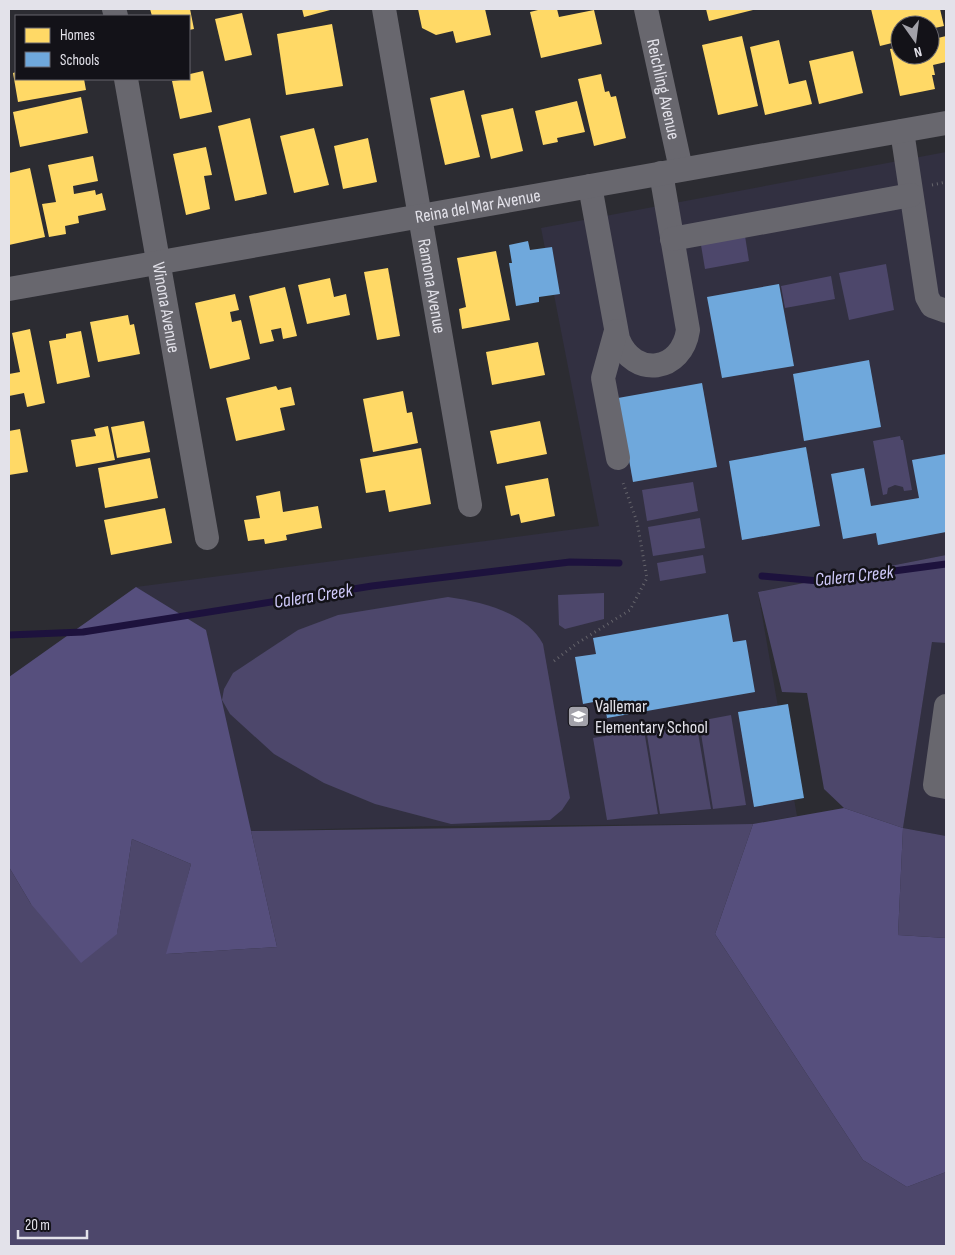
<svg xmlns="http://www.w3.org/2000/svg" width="955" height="1255" viewBox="0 0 955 1255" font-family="'Sofia Sans Condensed',sans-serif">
<rect width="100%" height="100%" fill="#2c2c32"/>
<!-- built -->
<g fill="#323041">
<path d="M946,152v403l-188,37 39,224 -44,8 -319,2 -183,5 -115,-244 463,-61 -58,-298z"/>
<path d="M932,641l14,2v193l-43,-8z"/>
</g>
<!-- green -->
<g fill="#4d476b">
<path d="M745,236l4,25 -44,8 -4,-24z"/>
<path d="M886,264l8,46 -45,10 -10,-47z"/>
<path d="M831,276l4,23 -50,9 -4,-22z"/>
<path d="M900,436l1,4h2l9,50 -8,1 -1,-4 -8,-2 -7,3 -1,6 -4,1 -10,-54z"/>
<path d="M693,482l5,29 -51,10 -5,-31z"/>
<path d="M700,518l5,30 -52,8 -5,-29z"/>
<path d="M703,555l3,18 -46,8 -3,-18z"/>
<path d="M946,555v88l-14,-1 -29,186 43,8v102l-48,-3 5,-107 -59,-20 -20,-19 -17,-96 -25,-1 -24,-100z"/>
<path d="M604,593v26l-39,10 -6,-4 -1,-30z"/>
<path d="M448,597c35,5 77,15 95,47l27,154 -8,12 -12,10 -99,4 -76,-20 -51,-21 -50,-29 -44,-40 -8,-14 2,-11 9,-16 65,-43 40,-15z"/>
<path d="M731,715l15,90 -33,4 -14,-88z"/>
<path d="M696,721l15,88 -51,5 -14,-85z"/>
<path d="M644,730l14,84 -51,6 -14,-82z"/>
<path d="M753,824l-38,110 148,226 44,27 39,-15v74h-937v-379l22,37 86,29 15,-94 59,25 -24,90 110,-7 -26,-116z"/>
</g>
<!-- forest -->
<g fill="#564f7d">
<path d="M136,587l70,43 71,317 -111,7 25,-90 -59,-25 -15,95 -36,29 -50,-59 -22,-37v-190z"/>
<path d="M844,808l59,20 -5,107 48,3v234l-39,15 -44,-27 -148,-226 38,-110z"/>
</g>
<!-- homes -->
<g fill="#ffd966">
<path d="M150,9h40l4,20 -5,1v-14h-37z"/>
<path d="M302,9h32l-30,8z"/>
<path d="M418,9h67l6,26 -35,8 -3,-12 -17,4 -14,-7z"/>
<path d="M542,9h15l2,8 35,-7 8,34 -61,14 -11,-46z"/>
<path d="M706,9h47v1l-44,11z"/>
<path d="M871,9h69l4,17 -14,3v-4h-30v16l-20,5z"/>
<path d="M242,13l10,42 -27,6 -10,-42z"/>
<path d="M332,24l11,62 -57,9 -9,-61z"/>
<path d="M742,36l16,70 -40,9 -16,-70z"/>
<path d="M946,36v26l-13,3 2,10h-3l3,14 -35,7 -10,-47 10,-2v8h30v-15z"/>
<path d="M779,40l10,44 17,-4 6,24 -47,11 -15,-68z"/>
<path d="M853,51l10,42 -44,11 -10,-43z"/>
<path d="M203,71l9,41 -32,7 -8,-38 17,-2 1,-5z"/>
<path d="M16,72v7h68l2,11 -68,12 -5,-29z"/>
<path d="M601,74l4,18 4,-1 2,6 5,-1 10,42 -32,8 -16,-67z"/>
<path d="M464,90l16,67 -35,8 -15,-67z"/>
<path d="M81,97l7,36 -68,14 -7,-35z"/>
<path d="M577,101l8,31 -28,6 1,4 -15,3 -8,-34z"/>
<path d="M513,108l10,43 -32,8 -10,-44z"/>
<path d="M250,118l17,76 -32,7 -17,-75z"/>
<path d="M314,128l15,57 -35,8 -14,-57z"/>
<path d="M368,138l9,44 -34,7 -9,-43z"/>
<path d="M206,147l6,28 -8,1 6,33 -24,6 -13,-61z"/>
<path d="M93,156l5,25 -25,5 1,8 21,-4 1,5 6,-2 4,17 -28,6 1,7 -14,3 1,8 -17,3 -7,-33 14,-2 -8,-37z"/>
<path d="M30,168l15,69 -36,8v-72z"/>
<path d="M496,251l14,69 -48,9 -3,-20 7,-2 -9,-49z"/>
<path d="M388,268l12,68 -23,4 -13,-68z"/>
<path d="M330,278l4,19 12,-3 4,21 -43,9 -9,-39z"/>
<path d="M285,287l12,49 -14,3 -2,-11 -10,2 3,11 -14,3 -11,-48z"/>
<path d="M235,294l4,16 -9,2 2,10 9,-2 9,39 -40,10 -15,-66z"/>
<path d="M128,315l2,10 4,-1 6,30 -42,8 -8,-40z"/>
<path d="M30,329l15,74 -18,4 -3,-14 -15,3v-22l11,-2 -8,-39z"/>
<path d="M81,331l9,46 -33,7 -8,-43 17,-3v-4z"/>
<path d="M538,342l7,33 -53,10 -6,-33z"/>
<path d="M276,386l2,4 13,-3 4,18 -15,3 5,22 -49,11 -10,-43z"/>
<path d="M403,391l4,22 5,-1 6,31 -45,9 -10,-53z"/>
<path d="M144,421l6,31 -33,6 -6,-31z"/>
<path d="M540,421l7,33 -50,10 -7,-33z"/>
<path d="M108,426l7,34 -39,7 -5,-27 25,-4 -2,-7z"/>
<path d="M20,429l8,43 -19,3v-44z"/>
<path d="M421,448l10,56 -42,8 -4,-22 -19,3 -6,-34z"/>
<path d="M150,458l8,40 -53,10 -7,-40z"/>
<path d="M548,478l7,38 -34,7 -2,-9 -8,2 -6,-30z"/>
<path d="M280,491l3,21 35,-6 4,22 -36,7 1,5 -22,4 -1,-5 -16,2 -4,-21 16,-2 -4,-22z"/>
<path d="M165,508l7,35 -61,12 -7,-35z"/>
</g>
<!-- schools -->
<g fill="#6fa8dc">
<path d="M528,241l2,9 22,-3 8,47 -21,3v5l-23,4 -7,-43h3l-3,-18z"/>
<path d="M779,284l15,82 -72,12 -15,-81z"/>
<path d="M869,360l12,67 -77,14 -11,-67z"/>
<path d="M702,383l15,84 -84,15 -15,-84z"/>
<path d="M806,447l14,79 -78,14 -13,-79z"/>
<path d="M946,454v78l-68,13 -2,-12 -33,6 -12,-65 33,-6 7,38 48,-8 -7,-38z"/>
<path d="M728,614l5,28 13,-2 9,52 -148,26 -3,-18 -21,4 -8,-47 21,-3 -3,-16z"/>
<path d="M788,704l16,94 -50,9 -16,-95z"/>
</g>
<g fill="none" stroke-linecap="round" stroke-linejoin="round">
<!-- stream -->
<g stroke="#1d123d" stroke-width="7">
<path d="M762,576l57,5 127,-17"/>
<path d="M9,635l74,-3 289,-46 198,-24 49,1"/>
</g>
<!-- path -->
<g stroke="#66656c" stroke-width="3" stroke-dasharray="1 4" stroke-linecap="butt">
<path d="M932,185l14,-3"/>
<path d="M554,661l22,-17 54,-34 17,-32 -10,-56 -15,-42"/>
</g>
<!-- minor -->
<g stroke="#68676e" stroke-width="24">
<path d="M114,9l2,7"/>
<path id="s1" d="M384,9l86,496"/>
<path id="s2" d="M646,9l35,160"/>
<path id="s3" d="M126,79l81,459"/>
<path d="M902,131l25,166 5,9 14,5"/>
<path d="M590,186l28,153c16,40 64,33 70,-9l-27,-157"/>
<path d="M672,239l239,-44"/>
<path id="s4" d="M9,289l937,-166"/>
<path d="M616,331l-13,47 15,80"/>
<path d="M946,706l-11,79 11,2"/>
</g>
</g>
<!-- icons -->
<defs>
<symbol id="school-square" viewBox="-11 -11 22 22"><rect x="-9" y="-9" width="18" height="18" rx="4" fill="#a3a2aa" stroke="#131218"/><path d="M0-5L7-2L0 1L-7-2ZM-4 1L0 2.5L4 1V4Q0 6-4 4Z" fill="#fff"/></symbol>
</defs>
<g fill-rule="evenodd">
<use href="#school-square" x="566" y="704" width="25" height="25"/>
</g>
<g text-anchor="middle" stroke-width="5" stroke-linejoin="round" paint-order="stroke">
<!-- street labels -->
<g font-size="18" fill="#e3e2ea" stroke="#131218">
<text dy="6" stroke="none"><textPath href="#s2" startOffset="82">Reichling Avenue</textPath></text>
<text dy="6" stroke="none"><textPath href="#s4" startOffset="476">Reina del Mar Avenue</textPath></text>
<text dy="6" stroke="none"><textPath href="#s1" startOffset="281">Ramona Avenue</textPath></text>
<text dy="6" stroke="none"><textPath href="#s3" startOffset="232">Winona Avenue</textPath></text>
</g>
<!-- poi labels -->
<g font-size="18" fill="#e3e2ea" stroke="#131218" text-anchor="start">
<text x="595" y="712">Vallemar<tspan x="595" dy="21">Elementary School</tspan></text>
</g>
<!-- water labels -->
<g font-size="19" font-style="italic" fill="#d0cafb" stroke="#131218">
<text transform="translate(854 575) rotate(-6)" y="7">Calera Creek</text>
<text transform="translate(313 595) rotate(-9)" y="7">Calera Creek</text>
</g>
</g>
<!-- border -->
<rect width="955" height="1255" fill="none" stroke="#e3e2ea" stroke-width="20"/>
<!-- legend -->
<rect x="15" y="15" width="175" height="65" fill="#131218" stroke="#66656c"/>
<rect x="25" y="28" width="25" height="15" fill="#ffd966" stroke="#66656c"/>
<text x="60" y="40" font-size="15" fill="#e3e2ea">Homes</text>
<rect x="25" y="52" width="25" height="15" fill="#6fa8dc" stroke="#66656c"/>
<text x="60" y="65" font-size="15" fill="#e3e2ea">Schools</text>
<!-- north arrow -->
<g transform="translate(915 40) rotate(166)"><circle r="24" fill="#131218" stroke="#66656c"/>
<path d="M0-4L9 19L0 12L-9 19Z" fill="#a3a2aa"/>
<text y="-8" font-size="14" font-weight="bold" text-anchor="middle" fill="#e3e2ea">N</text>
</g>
<!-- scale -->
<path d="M18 1230v8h69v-8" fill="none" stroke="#e3e2ea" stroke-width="2.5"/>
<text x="25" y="1230" font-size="15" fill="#e3e2ea" stroke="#131218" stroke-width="4" paint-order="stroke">20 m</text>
</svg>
